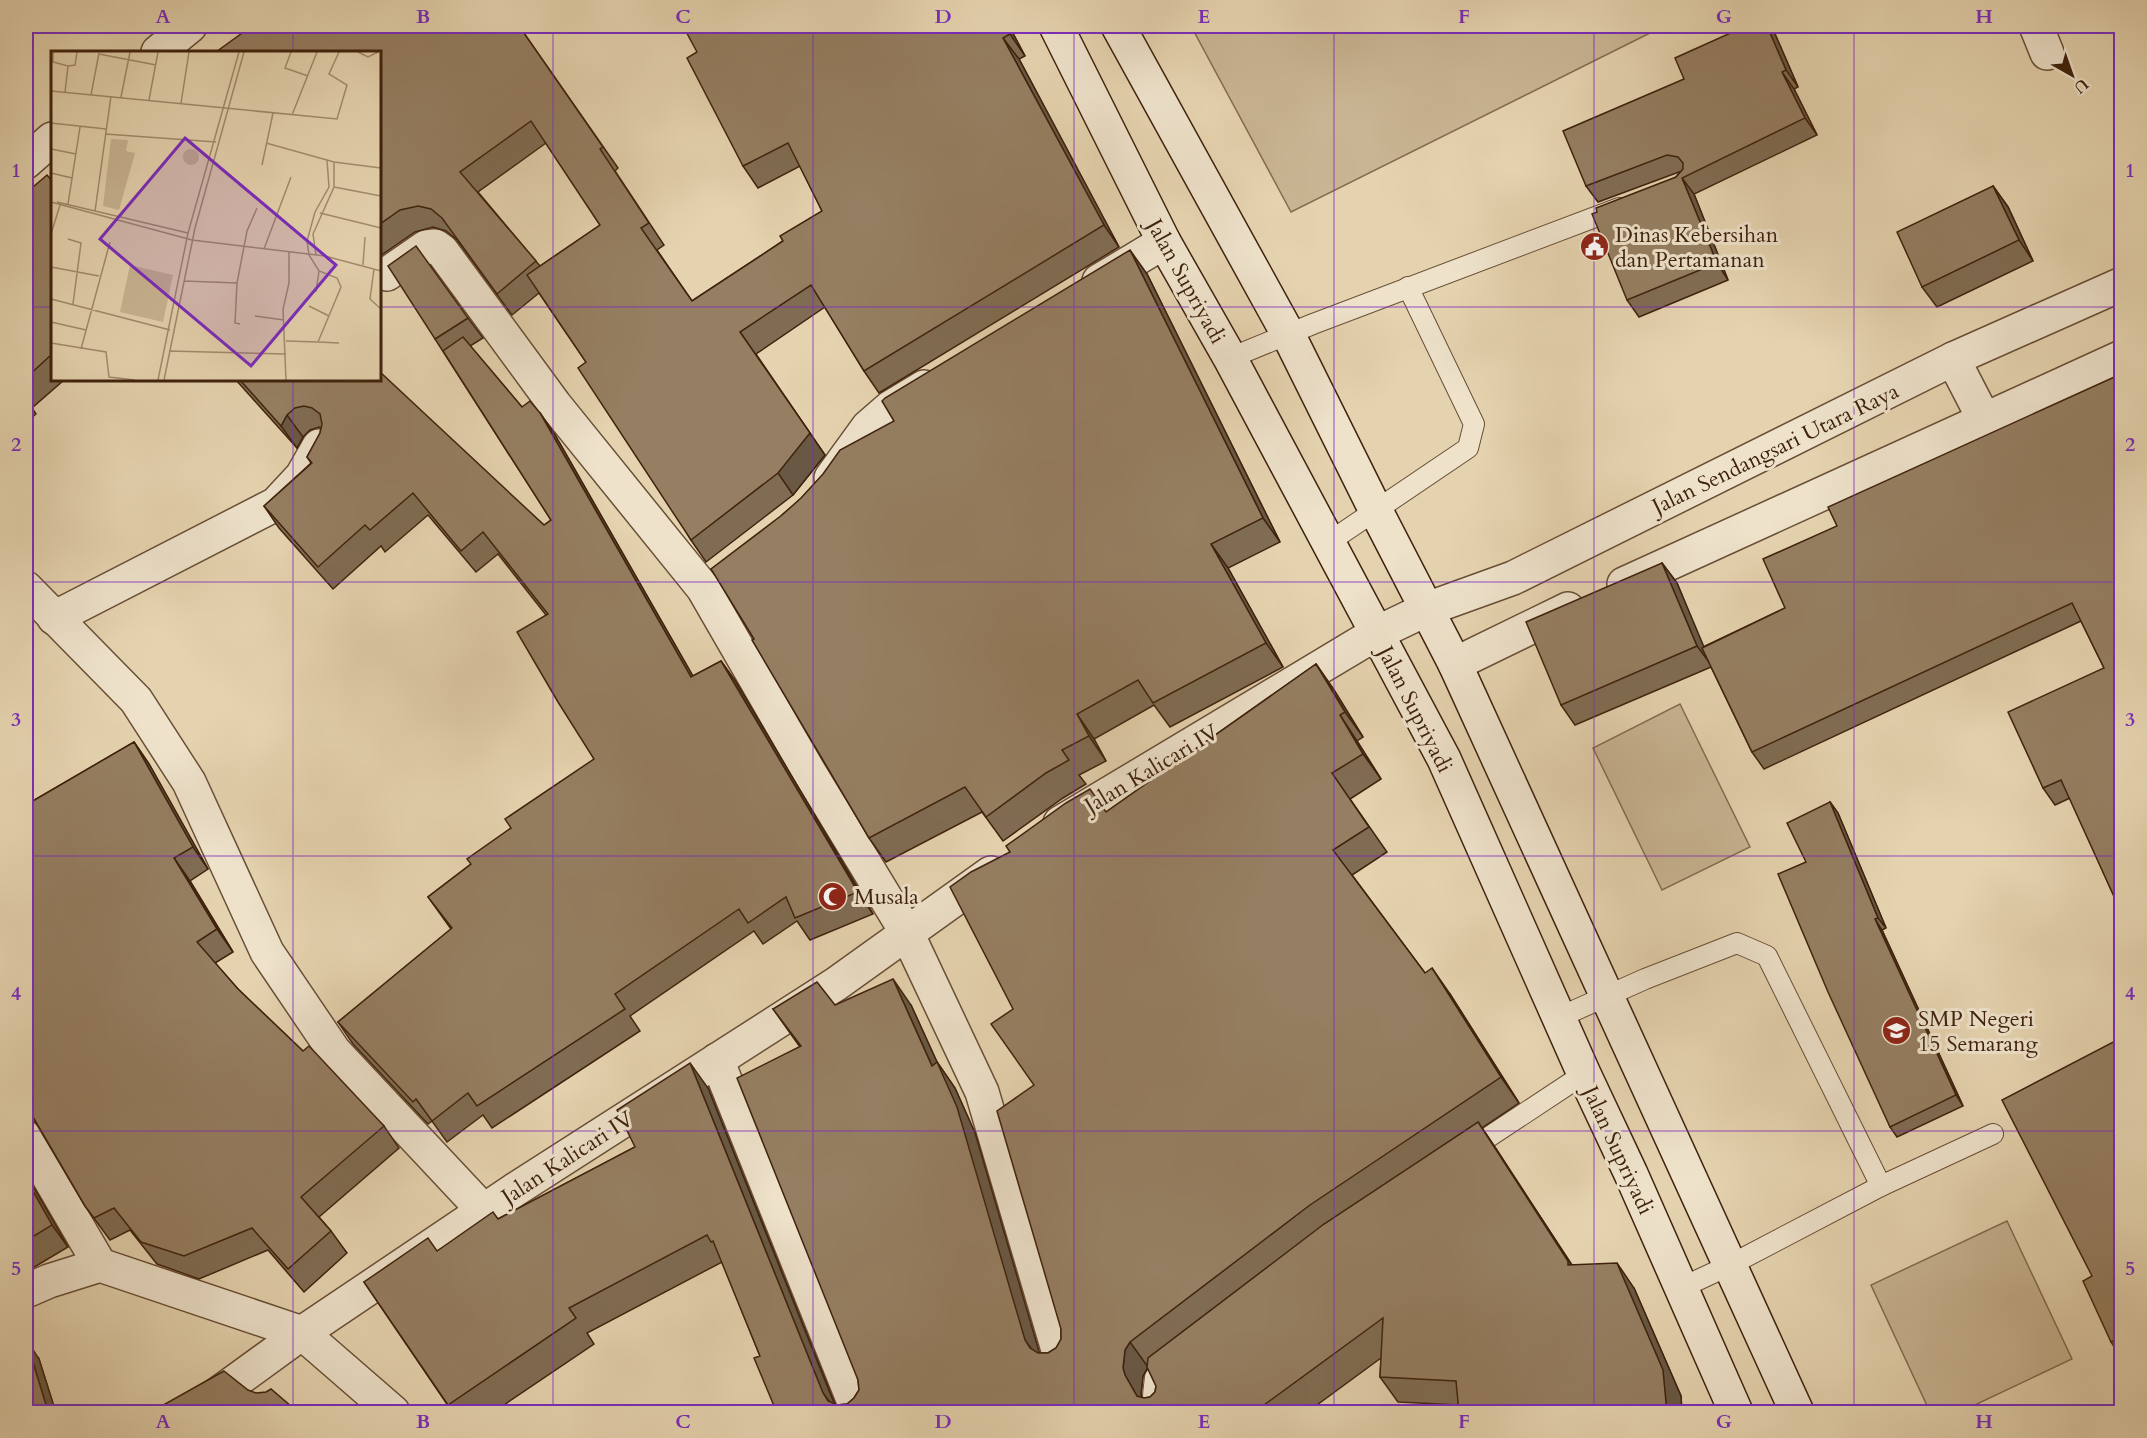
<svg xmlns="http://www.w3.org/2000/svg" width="2147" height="1438" viewBox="0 0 2147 1438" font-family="Cardo,serif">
<rect width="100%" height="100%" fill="#e5d3af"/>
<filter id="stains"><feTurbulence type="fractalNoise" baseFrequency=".00333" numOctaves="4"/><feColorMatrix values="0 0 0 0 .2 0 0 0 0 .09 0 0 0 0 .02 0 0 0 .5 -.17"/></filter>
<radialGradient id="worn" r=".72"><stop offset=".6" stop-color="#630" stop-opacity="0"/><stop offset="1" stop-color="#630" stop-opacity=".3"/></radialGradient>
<!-- green -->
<g fill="#c9b593" stroke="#846c50" stroke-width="1.5">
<path d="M1191,26h473l-373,186z"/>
<path d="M1680,704l70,143 -88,43 -69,-142z"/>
<path d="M2007,1221l65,138 -112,53h-30l-59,-127z"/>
</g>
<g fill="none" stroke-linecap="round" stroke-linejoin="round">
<defs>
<g id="lane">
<path d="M1230,358l83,-34 306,-116"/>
<path d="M1329,542l139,-94 6,-24 -66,-137"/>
<path d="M1560,1017l85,-38 92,-36 30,13 114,230"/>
<path d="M1466,1152l118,-78"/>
<path d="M1681,1288l49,-23 151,-79 112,-52"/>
<path d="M1162,1412l-9,-17 2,-18 15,-11"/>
</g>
<g id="street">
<path d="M2036,26l11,27"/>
<path d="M158,52l32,-26"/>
<path d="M26,162l26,-23"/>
<path d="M387,274l39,-27 9,-1 7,5 113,154 148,183 105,182 99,163 75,159 79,268"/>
<path d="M1099,281l65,-39"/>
<path d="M1953,359l32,62"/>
<path d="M831,478l37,-51 23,-20 33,-20"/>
<path d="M1624,584l498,-227"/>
<path d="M26,588l110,112 53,82 78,170 67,99 150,160"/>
<path d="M54,618l222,-114 26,-28 17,-30"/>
<path d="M1455,664l113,-55"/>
<path d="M1060,823l317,-190 50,-24 86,-31 440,-219 169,-75"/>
<path d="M717,1060l141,352"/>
<path d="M26,1138l74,127"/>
<path d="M26,1291l23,-10 51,-16 202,68 91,79"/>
<path d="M193,1412l109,-79 214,-144 320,-205 155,-111"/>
</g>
<g id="secondary">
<path d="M1056,26l108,216 66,116 214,401 140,315 47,100 105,238"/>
<path d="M1118,26l170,308 88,177 79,153 342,748"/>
</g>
</defs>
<!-- lane casing -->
<use href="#lane" stroke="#684e36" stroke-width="22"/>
<!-- street casing -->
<use href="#street" stroke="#684e36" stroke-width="36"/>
<!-- secondary casing -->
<use href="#secondary" stroke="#3f220d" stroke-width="36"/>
<!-- lane -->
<use href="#lane" stroke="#eee2cb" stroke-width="20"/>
<!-- street -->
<use href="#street" stroke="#eee2cb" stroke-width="33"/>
<!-- secondary -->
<use href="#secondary" stroke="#eee2cb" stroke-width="33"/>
</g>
<!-- wall -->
<g fill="#806c53" stroke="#3f220d" stroke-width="1.5" fill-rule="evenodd">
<path d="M519,26l99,142 -3,3 49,74 -7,5 35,51 91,-60 39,-30 -22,-45 -42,22 -15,-22 266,-140 16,30 -6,3 100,188 -240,146 -15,-22 -39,-64 -69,47 69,101 -32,40 -87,67 -15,-22 -105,-178 -47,-69 -27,22 -55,-75 -11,-9 -13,-4 -18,5 -35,24v-204zM546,143l54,82 -60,41 -62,-74z"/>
<path d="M1775,34l23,53 -4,2 23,46 -123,59 34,86 -89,37 -12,-17 49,-123 4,-5h-1l-81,30 -12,-16 98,-107z"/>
<path d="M52,181v199h12l-32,28 4,6 -10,9v-230z"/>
<path d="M1993,186l15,21 25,54 -96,46 -15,-20z"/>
<path d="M1147,274l133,268 -52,26 55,99 -113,60 -16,-22 -60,34 12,22 -27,14 7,9 -23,14 -60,43 -21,-29 -96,50 -17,-24 -115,-199 28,-124 112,-94z"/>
<path d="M468,318l15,20 -13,8 52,61 18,6 15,22 138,241 28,-15 15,21 137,232 -63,26 -13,-19 -34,23 -9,-13 -124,85 10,15 -148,97 -9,-13 -36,27 -15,-21 -4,3 -75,-80 -15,-22 113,-93 -23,-32 43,-33 40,-36 83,-69 -48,-144 -48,-61 -22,18 -48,-57 -43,37 -4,-6 -48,43 -54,-61 -15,-22 47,-43 -4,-6 13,-24 1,-5 -2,-1 -9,3 -7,7 -6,11 -61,-68h144l164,145 7,-5 -116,-181z"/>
<path d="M2121,374v535l-4,-6 -47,-105 -15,7 -12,-17 61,-120 -23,-47 -317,148 -12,-17 -41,-85 -136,58 -14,-20 101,-142 15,20 26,64 82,-39 52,-82z"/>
<path d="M26,618l3,5 -3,3z"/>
<path d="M1316,664l18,26 29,47 -6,4 24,38 -31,20 37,53 -35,23 73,98 25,21 69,109 -37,25 90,137 62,23 47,108 1,17h-223l-1,-8 -60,-3 -18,-25 1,-19 -75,55h-529l-17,-57 -38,-94 -135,71 7,11 -102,69h-39l-89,-131 73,-31 198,-104 73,-59 127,316 2,1 10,-1 7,-6 5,-8 -1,-10 -58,-333 -27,-38 62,-4h76l26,57 18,26 20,45 64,220h9l8,-5 5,-9v-10l-27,-244 -21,-76 93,-197zM1148,1368l8,18 -1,6 -5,5 -6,1h-2l-1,-4 2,-18z"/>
<path d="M134,742l15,22 59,105 -18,12 43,71 -18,11 23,26 65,62 81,75 15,22 -80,69 12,14 16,22 -43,39 -36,-42 -69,29 -42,-15 -27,-34 -20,10 -25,-34 -49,-83 -1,-1 -9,-3v-314z"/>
<path d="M1830,802l8,11 48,115 -4,2 81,176 -66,31 -7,-10 -84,-265z"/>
<path d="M2121,1038v320l-10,-16 -19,-66z"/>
<path d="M26,1174l42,73 -32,19 -10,5z"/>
<path d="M39,1359l17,54h-30z"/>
</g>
<!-- shaded-wall -->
<g fill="#685844" stroke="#3f220d" stroke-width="1.5">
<path d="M1006,26h3l16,30 -15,-22z"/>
<path d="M1767,26h2l6,8 23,53 -12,-17z"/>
<path d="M1003,38l16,21 100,188 -15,-22z"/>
<path d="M1782,72l12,17 23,46 -12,-17z"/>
<path d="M1682,178l12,16 34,86 -11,-17z"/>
<path d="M1993,186l15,21 25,54 -14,-21z"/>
<path d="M1130,250l17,24 133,268 -17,-24z"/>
<path d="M740,332l85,123 -32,40 -15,-22z"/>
<path d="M540,413l15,22 151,264 -15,-22z"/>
<path d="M287,415l16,22 -6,11 -16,-22z"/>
<path d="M1211,544l17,24 55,99 -17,-24z"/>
<path d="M1662,563l15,20 35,83 -15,-20z"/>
<path d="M721,661l15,21 137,232 -15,-22z"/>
<path d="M1316,664l18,26 29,47 -18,-25z"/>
<path d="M1077,714l17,25 12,22 -17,-25z"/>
<path d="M1340,715l17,26 24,38 -18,-25z"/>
<path d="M134,742l15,22 59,105 -15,-22z"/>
<path d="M1830,802l8,11 48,115 -8,-10z"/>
<path d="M174,858l16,23 43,71 -16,-23z"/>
<path d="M1875,919l7,11 81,176 -7,-11z"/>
<path d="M1432,968l18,26 69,109 -18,-26z"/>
<path d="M893,979l18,26 26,57 18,26 20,45 68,232 -18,-25 -93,-274z"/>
<path d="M690,1063l18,25 130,325 -15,-20z"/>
<path d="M1478,1122l17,25 91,140 -18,-22z"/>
<path d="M26,1174l42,73 -16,-22 -26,-46z"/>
<path d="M1617,1263l17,25 47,108 1,17h-15z"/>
<path d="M26,1339l13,20 17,54h-6l-3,-5z"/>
<path d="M1130,1342l18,25 -5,9 -2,18 1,7 -5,-5 -12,-21 -2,-7 2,-18z"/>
</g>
<!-- building -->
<g fill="#957e61" stroke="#3f220d" stroke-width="1.5">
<path d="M252,26h267l84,121 -3,2 49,74 -8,5 51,73 91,-60 -3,-5 42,-25 -34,-68 -45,23 -56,-108 10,-6 -14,-26h323l4,8 -7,4 101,187 -240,146 -53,-86 -71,47 70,101 -32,40 -87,67 -113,-172 8,-6 -59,-87 73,-50 -69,-104 -71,51 76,89 -39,33 -55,-76 -11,-9 -13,-3 -18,4 -20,14v-172h-164z"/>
<path d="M1746,26h21l19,44 -4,2 23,46 -123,60 35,85 -90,37 -35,-86 5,-2 -1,-4 80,-31 7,-8v-6l-5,-6 -11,-2 -81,31 -23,-55 121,-52 -9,-21z"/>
<path d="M2118,26h3v6z"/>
<path d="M47,175l5,6v173l-26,24v-185z"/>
<path d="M1993,186l26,54 -97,47 -25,-55z"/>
<path d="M416,246l52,72 -33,21 -47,-73z"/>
<path d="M1130,250l133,268 -52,26 55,99 -113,60 -15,-23 -61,34 12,22 -27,14 7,10 -23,13 -60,44 -21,-30 -96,51 -117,-198 2,-1 -43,-70 71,-54 19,-17 22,-24 17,-24 54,-29 -12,-20 3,-3z"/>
<path d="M463,337l59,70 8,-6 10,12 151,264 30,-16 137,231 -63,26 -9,-21 -38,26 -9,-14 -124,85 10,15 -148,97 -9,-13 -36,28 -16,-22 -3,3 -75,-80 114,-94 -24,-31 43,-33 -4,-5 44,-31 -6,-9 89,-60 -36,-57 -41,-70 31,-18 -65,-82 -22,19 -48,-58 -43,37 -5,-5 -47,42 -54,-61 48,-43 -5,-6 13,-24 2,-9 -2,-10 -8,-6 -8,-2 -9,2 -8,7 -6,11 -41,-46h140v-8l164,153 7,-5 -108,-169z"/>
<path d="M2121,374v527l-4,2 -56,-123 -18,8 -35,-76 96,-44 -32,-65 -320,149 -50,-104 83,-40 -22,-49 74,-33 -9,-19z"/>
<path d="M1662,563l35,83 -136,59 -35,-83z"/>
<path d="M1316,664l29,48 -5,3 23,39 -31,19 37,54 -36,23 92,123 7,-5 69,109 -191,128 -180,137 -5,8 -2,18 2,7 12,21 7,2 6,-1 5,-5 1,-6 -9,-19 1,-9 176,-134 154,-102 90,139v4l49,-2 46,107 4,43h-208l-3,-32 -76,-4 3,-59 -130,95h-476l-23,-55 6,-2 -47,-115 -2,1 -4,-7 -138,73 7,10 -128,87 -84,-123 64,-44 9,13 56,-39 5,7 137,-72 -18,-37 73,-47 133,330 5,8 9,4 10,-1 7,-6 5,-8 -1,-10 -121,-302 64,-32 -28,-37 44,-27 18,23 58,-26 39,87 5,-4 20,45 68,233 5,8 8,5h10l8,-5 5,-9v-10l-64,-218 37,-26 -43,-61 22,-15 -63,-122 21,-15 39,-20 -4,-6 60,-43 24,-14 16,23z"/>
<path d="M134,742l59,105 -19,11 43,71 -20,13 41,47 65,62 6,-5 75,80 -83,71 30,34 -43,38 -36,-41 -68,28 -43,-14 -27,-34 -20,10 -9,-12 -59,-101v-300z"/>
<path d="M1830,802l48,116 -3,1 81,176 -66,32 -62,-135 -50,-118 28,-12 -19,-39z"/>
<path d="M2121,1038v299l-10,5 -28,-61 9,-5 -90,-176z"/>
<path d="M26,1179l26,46 -26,16z"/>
<path d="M26,1340l21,68 -14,5h-7z"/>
<path d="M224,1371l24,19 8,3 10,-1 5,-3 28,24h-150z"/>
</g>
<!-- grid -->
<path fill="none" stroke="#7b2cbf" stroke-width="1.5" stroke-opacity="0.55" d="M293,26v26M553,26v1386M813,26v1386M1074,26v1386M1334,26v1386M1594,26v1386M1854,26v1386M26,307h26M380,307h1742M293,380v1032M26,582h2096M26,856h2096M26,1131h2096"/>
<!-- icons -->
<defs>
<symbol id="civic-disc" viewBox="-11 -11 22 22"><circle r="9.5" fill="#8f2418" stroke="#eee2cb"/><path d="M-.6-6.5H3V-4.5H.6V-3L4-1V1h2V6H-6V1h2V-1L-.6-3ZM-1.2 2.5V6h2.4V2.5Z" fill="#fff"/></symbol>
<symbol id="mosque-disc" viewBox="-11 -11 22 22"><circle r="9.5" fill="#8f2418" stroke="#eee2cb"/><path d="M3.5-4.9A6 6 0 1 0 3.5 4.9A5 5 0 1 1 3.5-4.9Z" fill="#fff"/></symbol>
<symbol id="school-disc" viewBox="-11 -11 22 22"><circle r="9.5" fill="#8f2418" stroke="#eee2cb"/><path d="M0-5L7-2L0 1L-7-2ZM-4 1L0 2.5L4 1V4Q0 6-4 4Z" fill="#fff"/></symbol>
</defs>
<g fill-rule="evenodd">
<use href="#civic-disc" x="1578" y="230" width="33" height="33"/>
<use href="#mosque-disc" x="816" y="880" width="33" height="33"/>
<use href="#school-disc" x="1880" y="1014" width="33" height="33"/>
</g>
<g text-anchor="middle" stroke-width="6" stroke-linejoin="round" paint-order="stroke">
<!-- poi labels -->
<g font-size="22" fill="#3f220d" stroke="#eee2cb" text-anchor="start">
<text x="1615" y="242">Dinas Kebersihan<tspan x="1615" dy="25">dan Pertamanan</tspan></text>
<text x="854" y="904">Musala</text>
<text x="1918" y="1026">SMP Negeri<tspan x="1918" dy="25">15 Semarang</tspan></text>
</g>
<!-- street labels -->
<g font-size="22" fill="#3f220d" stroke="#eee2cb">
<text transform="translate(1187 281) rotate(61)" y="8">Jalan Supriyadi</text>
<text transform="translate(1775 448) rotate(-26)" y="8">Jalan Sendangsari Utara Raya</text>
<text transform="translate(1416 709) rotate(63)" y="8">Jalan Supriyadi</text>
<text transform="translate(1151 768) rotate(-31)" y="8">Jalan Kalicari IV</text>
<text transform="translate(1619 1150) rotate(65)" y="8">Jalan Supriyadi</text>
<text transform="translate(567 1157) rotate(-33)" y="8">Jalan Kalicari IV</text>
</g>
</g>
<!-- overview -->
<g transform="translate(51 51)">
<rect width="330" height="330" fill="#e5d3af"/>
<path d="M60,88l17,1 -2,11 9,2 -16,57 -16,-4zM132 106a8 8 0 1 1 16 0a8 8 0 1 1-16 0ZM79,214l43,10 -10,47 -43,-10z" fill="#c9b593"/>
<path fill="none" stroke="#a38c6e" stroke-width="1.5" d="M2,1v10l15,4 -3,26M240,1l-6,16 23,8M307,1l10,5 10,-5M48,3l57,11M17,15l7,-1 2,-13M0,40l286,28 10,-34 -18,-11 10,-22M40,44l8,-42M70,46l9,-45M98,49l9,-48M130,52l8,-51M241,64l25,-63M0,72l55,6M54,83l111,8M215,92l68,19 47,6M0,98l25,5M211,114l11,-52M0,122l21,5M283,136l47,9M0,151l141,38 133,16 56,15M6,151l131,31M17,153l12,-77M44,160l16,-115M269,162l61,15M0,183l9,-29M17,188l13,4 -8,61M213,198l27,-72M265,204l-3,-21 21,-47v-25M312,214l2,-28M0,216l48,9M323,218l-4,30 11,10M133,230l53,2M265,241l3,-21M0,248l119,31M258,255l20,10M204,265l29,4M0,271l35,8M189,273l-5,-1 2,-40 10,-52 10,-23M235,290l32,1 23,-55 -4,-9 -18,-7 -10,-16 -2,-14 8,-29 14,-25 -2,-27M267,291l21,1M0,292l55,9 3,25 26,3M30,298l29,-107M118,300l117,3M107,329l30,-147 51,-181M113,329l31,-152 49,-176M235,329l-3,-71 6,-26v-31"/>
<path fill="#7b2cbf" fill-opacity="0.15" stroke="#7b2cbf" stroke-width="3" d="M134,87l151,127 -85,101 -151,-127z"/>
<rect width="330" height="330" fill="none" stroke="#3f220d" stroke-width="3"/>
</g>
<!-- margin -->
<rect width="2147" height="1438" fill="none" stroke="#e5d3af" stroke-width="66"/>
<!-- north arrow -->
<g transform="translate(2072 75) rotate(140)" stroke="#eee2cb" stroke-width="4.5" paint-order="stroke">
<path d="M0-4.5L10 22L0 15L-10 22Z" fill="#3f220d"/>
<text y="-9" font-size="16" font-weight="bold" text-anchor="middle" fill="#3f220d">U</text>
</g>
<rect x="33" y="33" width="2081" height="1372" fill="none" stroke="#7b2cbf" stroke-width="2"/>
<g font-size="20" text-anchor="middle" font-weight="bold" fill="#7b2cbf">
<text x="163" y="23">A</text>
<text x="423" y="23">B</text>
<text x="683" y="23">C</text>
<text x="943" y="23">D</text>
<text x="1204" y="23">E</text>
<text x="1464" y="23">F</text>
<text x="1724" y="23">G</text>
<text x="1984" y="23">H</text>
<text x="16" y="177">1</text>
<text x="2130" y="177">1</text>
<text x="16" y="451">2</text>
<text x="2130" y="451">2</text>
<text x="16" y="726">3</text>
<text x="2130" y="726">3</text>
<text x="16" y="1000">4</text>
<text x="2130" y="1000">4</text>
<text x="16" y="1275">5</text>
<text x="2130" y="1275">5</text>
<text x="163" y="1428">A</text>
<text x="423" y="1428">B</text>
<text x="683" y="1428">C</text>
<text x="943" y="1428">D</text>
<text x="1204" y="1428">E</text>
<text x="1464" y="1428">F</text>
<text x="1724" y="1428">G</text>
<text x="1984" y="1428">H</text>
</g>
<rect width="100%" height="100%" filter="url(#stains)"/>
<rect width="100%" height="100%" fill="url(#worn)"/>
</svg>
